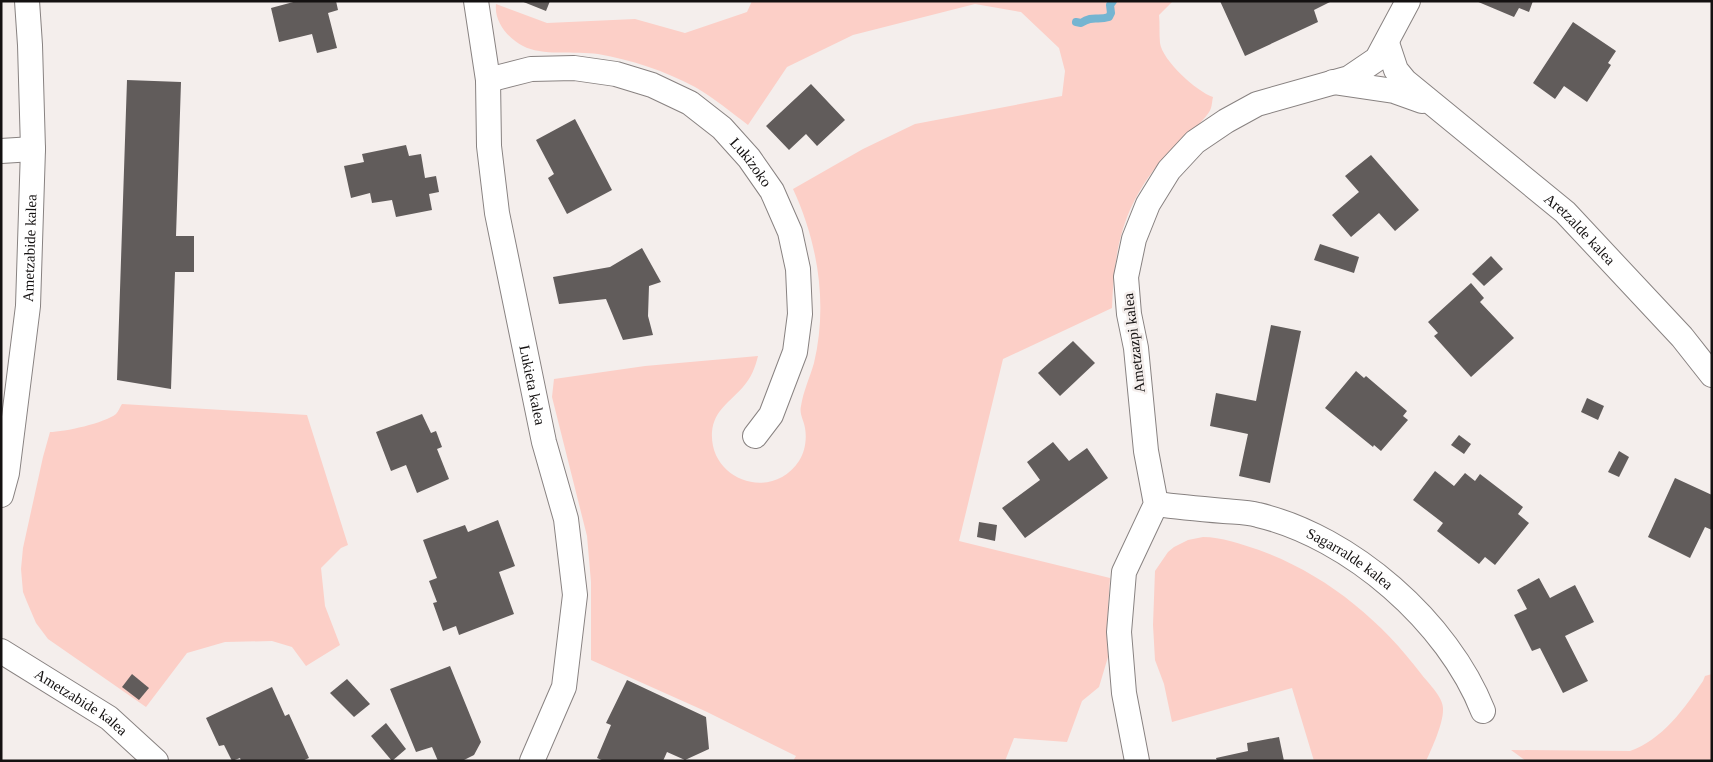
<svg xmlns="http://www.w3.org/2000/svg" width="1713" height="762" viewBox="0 0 1713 762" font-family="Georgia,serif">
<rect width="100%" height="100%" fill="#f4eeec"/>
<!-- green -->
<g fill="#fccfc7">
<path d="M752,1h421l-14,14c1,9 0,19 1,28 2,17 37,49 53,54 -1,4 -1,8 -2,11 -4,13 -44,44 -55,59 -35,45 -42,86 -44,141l-109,51 -44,182 151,37 -3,47 1,32 -9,30 -17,14 -15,41 -53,-4 -9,23h-212l3,-5 -91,-45 -114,-51v-78l-4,-46 -35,-139 2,-18 91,-13 113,-10c-3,12 -7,22 -15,31 -13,15 -29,23 -31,45 -3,49 60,70 87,29 6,-9 8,-22 6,-33 -1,-7 -6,-14 -4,-22 2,-14 9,-29 13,-43 14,-59 4,-120 -21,-174l70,-40 52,-25 147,-28 3,-25 -6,-23 -38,-36 -46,-8 -122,31 -66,32 -39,58c-17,-13 -34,-27 -53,-38 -30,-16 -63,-27 -97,-33 -22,-3 -57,2 -75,-8 -15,-8 -29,-24 -27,-42l51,19 88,-4 50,14 62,-21z"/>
<path d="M122,404l185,11 41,130 -7,3 -20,20 4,38 15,39 -34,21 -14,-19 -20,-6 -47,1 -38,11 -41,54 -98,-68 -12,-16 -9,-21 -4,-10 -2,-23 2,-21 20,-91 7,-25c14,0 55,-9 66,-18 2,-2 4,-7 6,-10z"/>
<path d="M1203,537c18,0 38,7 56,13 66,24 121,69 163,125 7,9 22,23 21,35 0,14 -11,38 -17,51h-112l-22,-73 -120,34 -8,-38 -9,-24 -2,-35 2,-54 13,-19 6,-5 14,-7z"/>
<path d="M1712,674v87h-186l-15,-11 119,1c32,-11 55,-43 73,-70l2,-5z"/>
</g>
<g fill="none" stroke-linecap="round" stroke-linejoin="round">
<!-- stream -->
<path stroke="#75b5d1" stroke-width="8" d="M1076,22l5,1c12,-8 16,-2 28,-6l2,-4 -1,-8 3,-4"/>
</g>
<!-- building -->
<g fill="#615c5b">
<path d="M297,1h39l2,9 -10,3 9,35 -20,5 -5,-19 -33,8 -8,-34z"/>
<path d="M521,1h29l-4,10z"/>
<path d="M1220,1h112l-18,9 4,12 -73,34z"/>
<path d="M1476,1h57l-4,11 -10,-4 -5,9z"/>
<path d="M1573,22l43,29 -8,12 3,2 -24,37 -23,-16 -9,13 -22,-16z"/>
<path d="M127,80l54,2 -5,154h18v36h-19l-4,117 -54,-9z"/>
<path d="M811,84l34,36 -28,26 -11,-12 -17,16 -23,-24z"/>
<path d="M575,119l37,71 -45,24 -19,-36 6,-4 -18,-34z"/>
<path d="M406,145l3,11 12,-2 4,24 11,-2 3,16 -10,2 3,16 -36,7 -4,-17 -20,3 -2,-10 -19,5 -7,-32 20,-4 -2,-8z"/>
<path d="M1371,155l48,55 -24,21 -16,-18 -28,24 -19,-22 27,-23 -14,-16z"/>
<path d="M1320,244l39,13 -5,16 -40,-13z"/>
<path d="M642,248l19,34 -12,4 -1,30 5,19 -30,5 -17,-41 -47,5 -6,-27 57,-10z"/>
<path d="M1491,256l12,13 -19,17 -12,-12z"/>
<path d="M1471,283l13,15 -4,4 34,36 -43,39 -37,-41 4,-3 -10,-11z"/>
<path d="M1271,325l30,6 -31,152 -31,-7 9,-42 -38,-8 6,-33 40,8z"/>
<path d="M1073,341l22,22 -35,33 -22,-23z"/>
<path d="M1356,371l8,7 2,-2 41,35 -4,5 5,4 -27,31 -7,-6 -1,2 -48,-39z"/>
<path d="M1587,398l17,8 -6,14 -17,-8z"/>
<path d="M422,414l9,19 5,-2 6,16 -5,2 12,30 -32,14 -11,-28 -15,6 -15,-39z"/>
<path d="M1459,435l12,9 -7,10 -13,-9z"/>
<path d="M1053,442l16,19 18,-13 21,30 -83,60 -23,-30 38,-28 -13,-18z"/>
<path d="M1619,451l10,6 -10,20 -11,-5z"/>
<path d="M1435,471l19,15 11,-13 10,8 5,-7 43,33 -5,7 11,9 -34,42 -10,-8 -6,7 -42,-33 6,-8 -30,-23z"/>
<path d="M1675,478l37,17v35l-7,-3 -15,31 -42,-21z"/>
<path d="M498,520l17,46 -16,6 15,42 -55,21 -3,-9 -13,5 -10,-28 4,-1 -8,-21 8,-3 -14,-38 42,-15 3,7z"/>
<path d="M979,522l18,3 -2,16 -18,-4z"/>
<path d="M1539,578l11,20 25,-13 19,37 -29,14 23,45 -25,12 -23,-45 -8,3 -18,-36 13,-6 -10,-19z"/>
<path d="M450,666l31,76 -7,13 -12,6h-24l-6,-14 -16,5 -26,-63z"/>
<path d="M132,674l17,14 -10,12 -17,-13z"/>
<path d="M347,679l23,25 -16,13 -24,-24z"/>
<path d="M627,680l79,37 3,32 -24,11 -18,-8 -4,9h-59l-7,-3 14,-33 -5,-2z"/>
<path d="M272,687l13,29 4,-2 20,44 -7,3h-61l-1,-3 -8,3 -8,-16 -5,1 -13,-28z"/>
<path d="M386,723l20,26 -14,12 -21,-25z"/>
<path d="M1279,737l5,24h-67l-1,-3 32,-7 -1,-8z"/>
</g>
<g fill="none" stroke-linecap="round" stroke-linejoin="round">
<defs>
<g id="minor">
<path id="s1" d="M476,1l12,79 1,66 8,67 47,229 22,77 9,76 -11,92 -32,74"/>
<path id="s2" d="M1387,43l9,27 9,11 160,131 117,125 30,38"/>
<path id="s3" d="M488,80l43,-11 43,-1 42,6 36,11 38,18 32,25 27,30 23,33 18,41 8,37 2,45 -5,38 -24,63 -16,21"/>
<path d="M1333,82l61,9 28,10"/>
<path d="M1,151l32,-2"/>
<path id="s4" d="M1,495l6,-22 21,-167 5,-157 -3,-104 -3,-44"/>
<path id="s5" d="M1156,504c23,3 45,5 68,7 11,1 23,1 34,4 93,22 190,107 225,196"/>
<path id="s6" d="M1,651l108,67 47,43"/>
<path d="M1137,761l-13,-68 -5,-61 5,-60 32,-68 -10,-53 -10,-103 -7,-34 -3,-37 8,-38 14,-35 21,-34 26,-28 31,-21 31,-17 92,-26 28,-19 31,-58"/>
</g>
</defs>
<!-- minor casing -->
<use href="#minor" stroke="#888281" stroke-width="26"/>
<!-- minor -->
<use href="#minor" stroke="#fff" stroke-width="24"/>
</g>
<g text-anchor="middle" stroke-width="5" stroke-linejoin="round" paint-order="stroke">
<!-- street labels -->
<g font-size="15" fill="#141111" stroke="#f4eeec">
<text dy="5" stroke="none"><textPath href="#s3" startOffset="295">Lukizoko</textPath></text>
<text dy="5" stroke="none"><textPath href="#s2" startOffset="272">Aretzalde kalea</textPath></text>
<text dy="5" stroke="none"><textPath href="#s4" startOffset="249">Ametzabide kalea</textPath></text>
<text transform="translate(1134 343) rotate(-97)" y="5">Ametzazpi kalea</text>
<text dy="5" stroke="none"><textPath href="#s1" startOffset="389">Lukieta kalea</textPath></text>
<text dy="5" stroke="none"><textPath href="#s5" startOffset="205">Sagarralde kalea</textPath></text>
<text dy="5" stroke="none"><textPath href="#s6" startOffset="95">Ametzabide kalea</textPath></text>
</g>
</g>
<!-- border -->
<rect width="1713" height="762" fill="none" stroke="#141111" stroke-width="5"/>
</svg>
